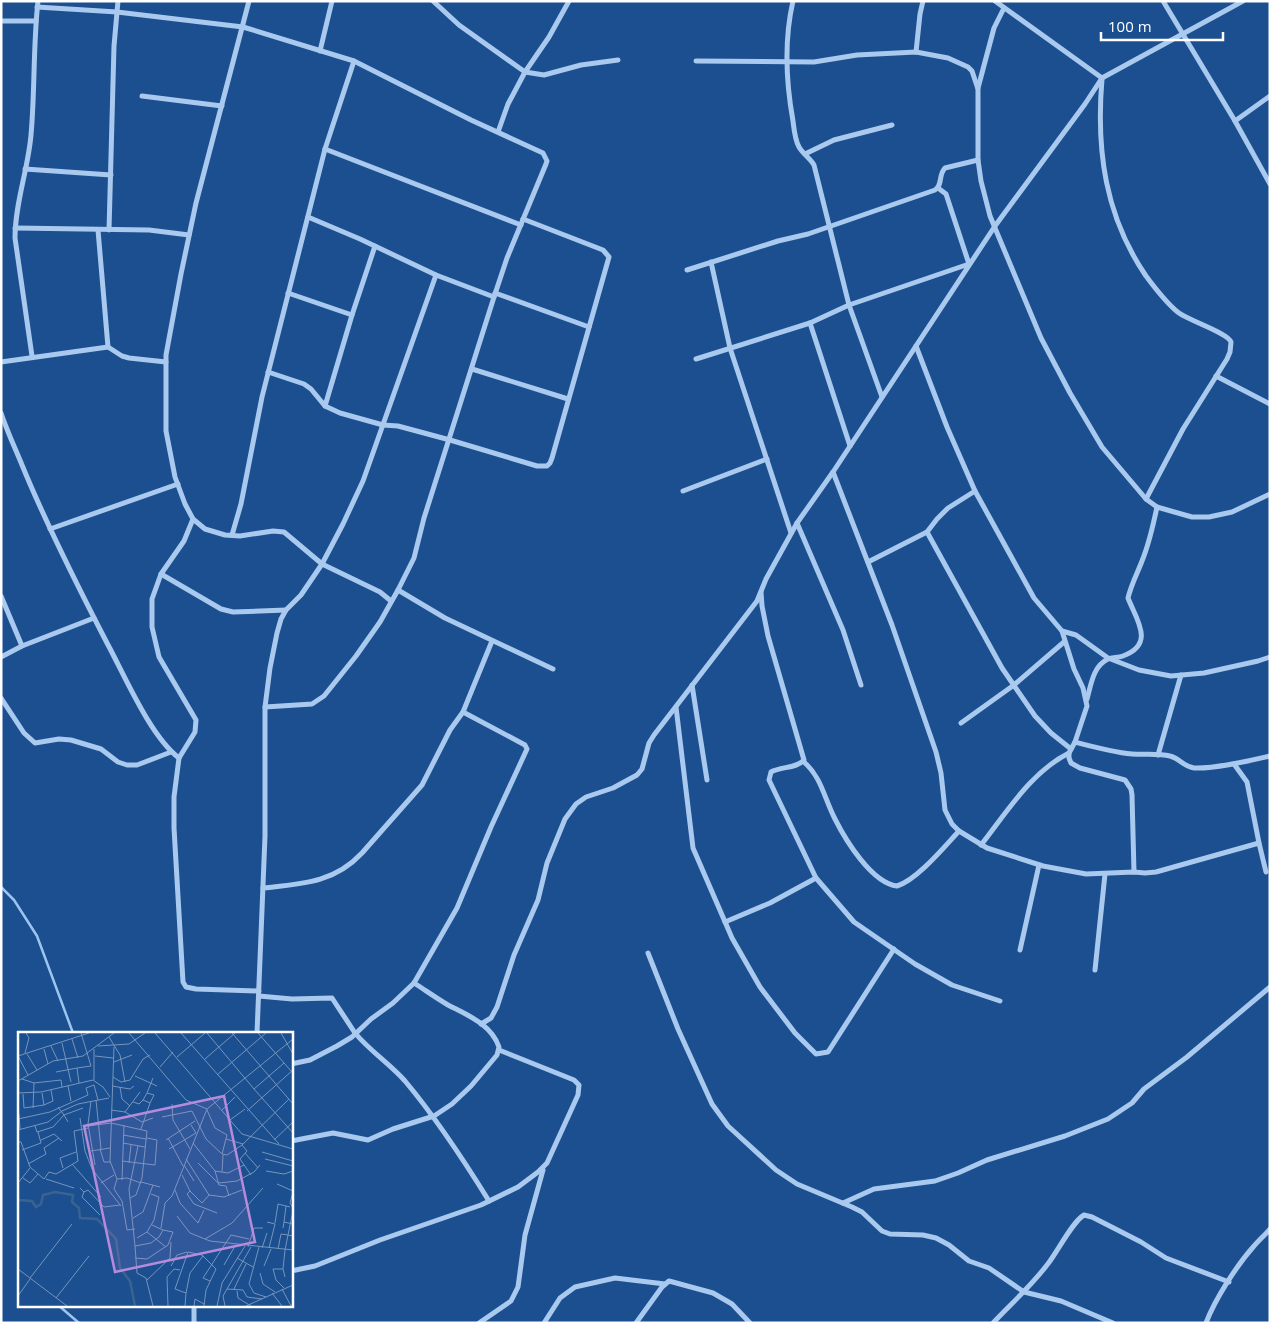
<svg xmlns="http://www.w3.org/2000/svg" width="1271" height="1324" viewBox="0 0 1271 1324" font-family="'Open Sans',sans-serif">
<rect width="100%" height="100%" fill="#1b4f8f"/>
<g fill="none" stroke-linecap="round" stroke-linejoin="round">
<!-- stream -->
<g stroke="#9cc4f0" stroke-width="2.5">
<path d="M1,887l13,13 23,36 36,97"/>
<path d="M58,1305l21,18"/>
</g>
<!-- minor -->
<g stroke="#a9c9ee" stroke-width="5">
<path d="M249,1l-53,202 -15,71 -15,81v76l9,46 10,27 8,15 12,10 20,6 15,1 33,-5 11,1 38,32 58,28 11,9"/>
<path d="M433,1l26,24 66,47 19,3 37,-10 37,-5"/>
<path d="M793,1c-9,39 -7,81 0,120 1,8 2,19 6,26 4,7 11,11 15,18l35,140 33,92"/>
<path d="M995,1l107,77"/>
<path d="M1163,1l72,120 35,63"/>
<path d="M37,7l80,5 126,15 111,34 117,59 72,33 4,8 -1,3 -39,94 -13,39 -70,221 -10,40 -16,32 -18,32 -24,34 -32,40 -12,8 -47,3"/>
<path d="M1,21h35"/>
<path d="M320,51l12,-50"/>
<path d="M916,52l4,-38 3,-13"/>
<path d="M696,61l118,1 43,-7 59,-3 32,6 20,9 4,4 6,18v71l3,21 9,35 51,122 29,55 32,54 44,52 11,8 35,10h17l23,-5 38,-18"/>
<path d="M1102,79c-6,71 3,137 44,197 10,13 20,27 33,37 11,8 49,20 52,29l-1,10 -3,7 -44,70 -37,70"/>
<path d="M978,88l16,-60 10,-20"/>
<path d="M142,96l80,10"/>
<path d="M1235,121l35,-25"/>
<path d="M498,132l10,-28 17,-32 24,-35 20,-36"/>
<path d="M325,149l196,76"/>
<path d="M805,154l29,-14 58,-15"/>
<path d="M25,169l86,6"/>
<path d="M308,217l52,22 76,36 58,22"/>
<path d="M15,228l134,2 40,5"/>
<path d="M98,230l10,117 14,9 7,2 37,4"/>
<path d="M109,230l5,-184 4,-45"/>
<path d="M711,262l19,86 61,185"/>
<path d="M687,270l91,-29 30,-7 127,-44c8,-5 3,-15 10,-22l33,-8"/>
<path d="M288,293l64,22"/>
<path d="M495,293l94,34"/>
<path d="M810,323l40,123"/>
<path d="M916,346l31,81 28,64 59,107 28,33 14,4 32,23 31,12 32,6 33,-3 54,-12 12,-4"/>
<path d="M32,356l-17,-118c0,-35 13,-68 16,-103 4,-44 2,-89 7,-134"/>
<path d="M696,359l114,-36 39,-18 120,-41 -23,-70 -8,-6"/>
<path d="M1,362l107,-15"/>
<path d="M472,369l96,30"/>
<path d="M268,372l36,12 7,5 14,17 15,7 43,12 15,1 52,14 87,26h10l3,-3 2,-5 57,-201 -6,-7 -80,-31"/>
<path d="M1216,376l54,28"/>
<path d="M325,406l27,-91 23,-69"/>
<path d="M1,413c6,18 14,35 21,52 25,61 55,120 85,178 18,33 43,93 72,115"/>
<path d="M833,472l59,153 44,127 5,21 4,37 7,14 7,7 28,17 56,18 43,8 48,-2 11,1 11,-1 103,-29"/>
<path d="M683,491l84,-32"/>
<path d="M193,519l-9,22 -23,33 -9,25v28l7,30 37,63 -1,12 -16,26 -5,39v31l9,154 3,5 10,2 63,2"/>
<path d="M797,523l46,107 18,55"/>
<path d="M50,529l128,-45"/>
<path d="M927,532l75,136 33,48 16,17 20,16"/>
<path d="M232,535l9,-31 21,-107 63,-248 29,-88"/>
<path d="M868,562l59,-30 10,-13 11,-11 27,-17"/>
<path d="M161,574l60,35 12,3 53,-2"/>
<path d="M398,590l47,28 108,51"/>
<path d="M761,592l1,14 6,30 36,124c-8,9 -23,6 -33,12l-2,8 47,98 38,44 61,42 37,21 48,16"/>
<path d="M1,596l21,50"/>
<path d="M1062,631l12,38 9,19 4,18 -12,36 -6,11v5l2,5 9,5 45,12 6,9 1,6 2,77"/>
<path d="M1,657l21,-11 72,-28"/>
<path d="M692,685l15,95"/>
<path d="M1,698l23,35 11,10 24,-4 12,1 30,9 17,13 9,3h10l34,-13"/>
<path d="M1087,699c4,-14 6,-33 21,-40 4,-2 10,-1 15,-3 33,-12 13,-37 5,-58 3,-13 9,-24 14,-37 7,-17 11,-35 15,-54"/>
<path d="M676,707l17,141 39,90 28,49 35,46 21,21 12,-2 66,-103"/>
<path d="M961,723l53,-38 50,-43"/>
<path d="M1075,742c19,5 37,10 57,12 12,1 26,-1 38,2 9,2 14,11 24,12 21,1 54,-7 76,-12"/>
<path d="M1158,755l23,-80"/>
<path d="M804,762c18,16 20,36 31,57 11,22 37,64 62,67 20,-6 48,-40 62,-55"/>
<path d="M1234,764l13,18 12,61 7,29"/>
<path d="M981,845c26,-33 50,-73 88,-92"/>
<path d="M263,888c39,-4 71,-5 99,-35l60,-68 28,-55 13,-18 29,-71"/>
<path d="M725,922l45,-19 46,-25"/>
<path d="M1020,950l19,-85"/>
<path d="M648,953l30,76 34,75 16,22 48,44 21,14 55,23 10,5 20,19 8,3 33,1 13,3 13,7 20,16 20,7 35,24 37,9 52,22"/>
<path d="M1095,970l10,-96"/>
<path d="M259,996l33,3 40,-1 23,35"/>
<path d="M481,1024l10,-6 6,-11 17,-52 24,-55 9,-37 18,-44 11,-15 10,-7 27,-9 24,-13 5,-6 7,-26 5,-8 103,-134 9,-22 31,-56 36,-51 162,-246 90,-122 17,-26 141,-77"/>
<path d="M257,1033l8,-197v-129l5,-39 7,-35 4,-14 5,-9 15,-15 21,-31 21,-40 20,-43 73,-206"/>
<path d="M355,1033c15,18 35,31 50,48 32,38 58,78 84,120"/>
<path d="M291,1064l19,-4 27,-14 15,-9 19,-18 22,-16 21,-20 43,-75 34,-81 36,-78 -2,-4 -62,-33"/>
<path d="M291,1141l42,-8 35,7 25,-11 41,-13 18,-12 19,-18 26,-31 2,-8c-8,-23 -32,-32 -51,-42 -12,-7 -23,-15 -34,-22"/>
<path d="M843,1203l31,-14 61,-8 23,-8 29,-13 78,-24 43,-17 24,-16 12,-14 43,-32 83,-70"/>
<path d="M291,1271l24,-5 65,-26 101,-35 37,-18 20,-15 9,-9 31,-68 1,-10 -5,-5 -75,-30"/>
<path d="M194,1323v-18"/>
<path d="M479,1323l32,-22 7,-14 7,-52 18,-65"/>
<path d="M544,1323l16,-25 15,-11 40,-9 50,6"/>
<path d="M636,1323l26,-36 7,-6 44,12 19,11 18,19"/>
<path d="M993,1323c18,-19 38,-37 54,-58 10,-12 25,-43 37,-50l8,2 49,25 25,16 63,24"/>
<path d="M1206,1323c9,-24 31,-58 48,-77 5,-6 11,-11 16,-17"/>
</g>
</g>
<!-- overview -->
<g transform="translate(18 1032)">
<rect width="275" height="275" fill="#1b4f8f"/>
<path fill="none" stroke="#3c6290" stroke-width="2.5" d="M0,168l14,1 4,6 5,-3 2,-9 12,-3 18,3 -1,7 7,6 1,10 17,1 19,20 4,29 10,13 5,25"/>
<path fill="none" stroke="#7695bc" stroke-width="1" d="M111,1l57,67 21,9M137,1l87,101 51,15M163,1l98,111M189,1l47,56 15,-13 24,28M214,1l37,43 15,-13M240,1l33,38M263,1l12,21M91,5l11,18 5,27M54,7l6,19M44,11l9,39M33,14l7,15M80,14l31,-2 16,-11M96,15l-4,114 7,18 10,-1 14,5M26,17l4,15M76,17v31M7,21l4,-15 -3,-5M9,22l10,16M0,24l10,19M0,24l71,-23M77,24l18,2M159,25l28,-24M187,27l30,-26M96,30l18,-7M142,35l13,-15M59,36l14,-2 -10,-33M38,40l21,-4 2,15M199,43l49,-42M117,44l22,10M95,45l8,5 9,-2 13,-21 7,-4M4,47l12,4 27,-3 1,7M0,49l35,-20 30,-5 31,-23M76,53l4,15M50,54l3,15M94,54l18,3 4,-3M102,55l2,12 8,7M236,57l39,44M0,61l23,-1 52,-12 10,7 7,10M129,61l6,-15M5,62l1,14 20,-3 -2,-12M78,68l5,49M125,68l4,-7 7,2 -4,8M73,69l-3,23 7,41M115,70l6,2 4,-4 7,3 -9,26M154,72l1,16 17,29M26,73l9,-4 -2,-11M15,76l1,-25M93,78l14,2 17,10 11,-4M189,78l8,18 12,7 -5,19M204,78l13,-13M229,79l46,-41M107,80l15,-20M1,82l1,15M144,85l30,-6 14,28 16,15 5,1 15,-10 47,-46M62,86l5,33 7,18 29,37M0,87l32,-7 38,-17 -2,-7 8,-3M212,88l15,-11M50,90l-4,-7 19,-7M17,94l2,6 16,-5 11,-12 -6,-8M70,94l23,-3 36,8 -5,47 -6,17 -6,3M0,98l30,-8 14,-11 16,-7 31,-6M105,103l23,4M150,106l15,28M208,107l17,5M23,108l13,-6 8,7M148,108l29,-19M256,108l19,-18M0,110h3l9,25 14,12 5,-7 7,2 22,-13 -4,-30 14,-3M105,111l22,4M175,111l22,28 13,2 16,-8M224,113l5,6 -7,8 11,16M120,114l-9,43 6,57 16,-3 8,-6 4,-7 -11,-5M82,117l4,13h6M151,117l27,-16 -5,-8M4,118l19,-7 -3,-11M73,119l19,-3M244,120l31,9M227,121l13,15M168,127l23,36 15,2 18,-7M247,127l28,7M104,129l33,4 2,-25 -10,-2M111,131l2,-18M180,131l21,21M10,132l18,-10 -2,-6 15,-10M54,132l29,33M166,133l10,16M45,136l-3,-10 16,-6M197,139l4,14 7,1 3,10M248,139l18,3 9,-3M204,140l1,-17M164,143l8,16 -3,3 7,10 23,9M5,146l7,5 8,-9M28,147l28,9M99,147l-3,10 8,12 5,29 8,-1M104,148l2,-55M123,150l19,5M0,151l12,-15M83,151l13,-8M201,151l18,-2 17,-9 6,-7M259,152l16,7M62,156l4,4 4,-2 16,17 16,-2M157,158l5,13 18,20 6,-13M172,159l12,12 7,-8M66,160l-2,5 18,18M275,160l-3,11 3,5M159,184l13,17 20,8 83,9M115,186l10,-6 10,-27M249,190l8,2 -6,24M266,190l2,-16M257,191l3,-19 12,3M143,196l4,-25 7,-7 35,-87 86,-70M265,196l1,-6 9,2M129,200l19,15M119,206l10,-6 7,-12 5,-23 -8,-3M187,207l27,-16 31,-35M117,214l2,27 9,5 7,28M230,215l6,-19h9M241,215l-10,37 5,9 12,4M244,216l5,-15M260,217l3,-15 7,1 5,-24M267,218l3,-15 5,1M117,226l12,1 21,-14 5,-13 -10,-2M219,226l16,9M206,233l11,-19M153,234l6,-11 10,-3M246,234l7,-17M0,237l49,37M265,237l2,-19M242,241l3,11 12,8M12,246l42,-54M129,248l23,-22 1,-16M192,249l-7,-3 28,-43 18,4M266,256l-8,-8 -3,-11h10l2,8M209,257l16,1 4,7 15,2M216,257l12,-25M264,257l9,17M219,259l1,7 13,8M168,261l4,-20 13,-17M254,261l10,13M0,264l12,-17M38,266l33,-42M150,274l-1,-29 7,-8 6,1M167,274l1,-13 -11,-4 13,-37 14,3 14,14 -10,21 -2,16M176,274l1,-7 9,5M199,274l5,-23 23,-37M207,274l-2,-10 28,-49M228,274l47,-21"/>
<path fill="#b68bdc" fill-opacity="0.15" stroke="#b68bdc" stroke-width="2.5" d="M206,64l31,146 -140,30 -31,-146z"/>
<rect width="275" height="275" fill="none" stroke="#fff" stroke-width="2.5"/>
</g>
<!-- border -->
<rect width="1271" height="1324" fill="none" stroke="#ffffff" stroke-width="5"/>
<!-- scale -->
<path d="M1101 32v8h122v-8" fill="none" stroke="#ffffff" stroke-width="2.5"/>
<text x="1108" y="32" font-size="15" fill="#ffffff" stroke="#1b4f8f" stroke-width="4" paint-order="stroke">100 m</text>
</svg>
